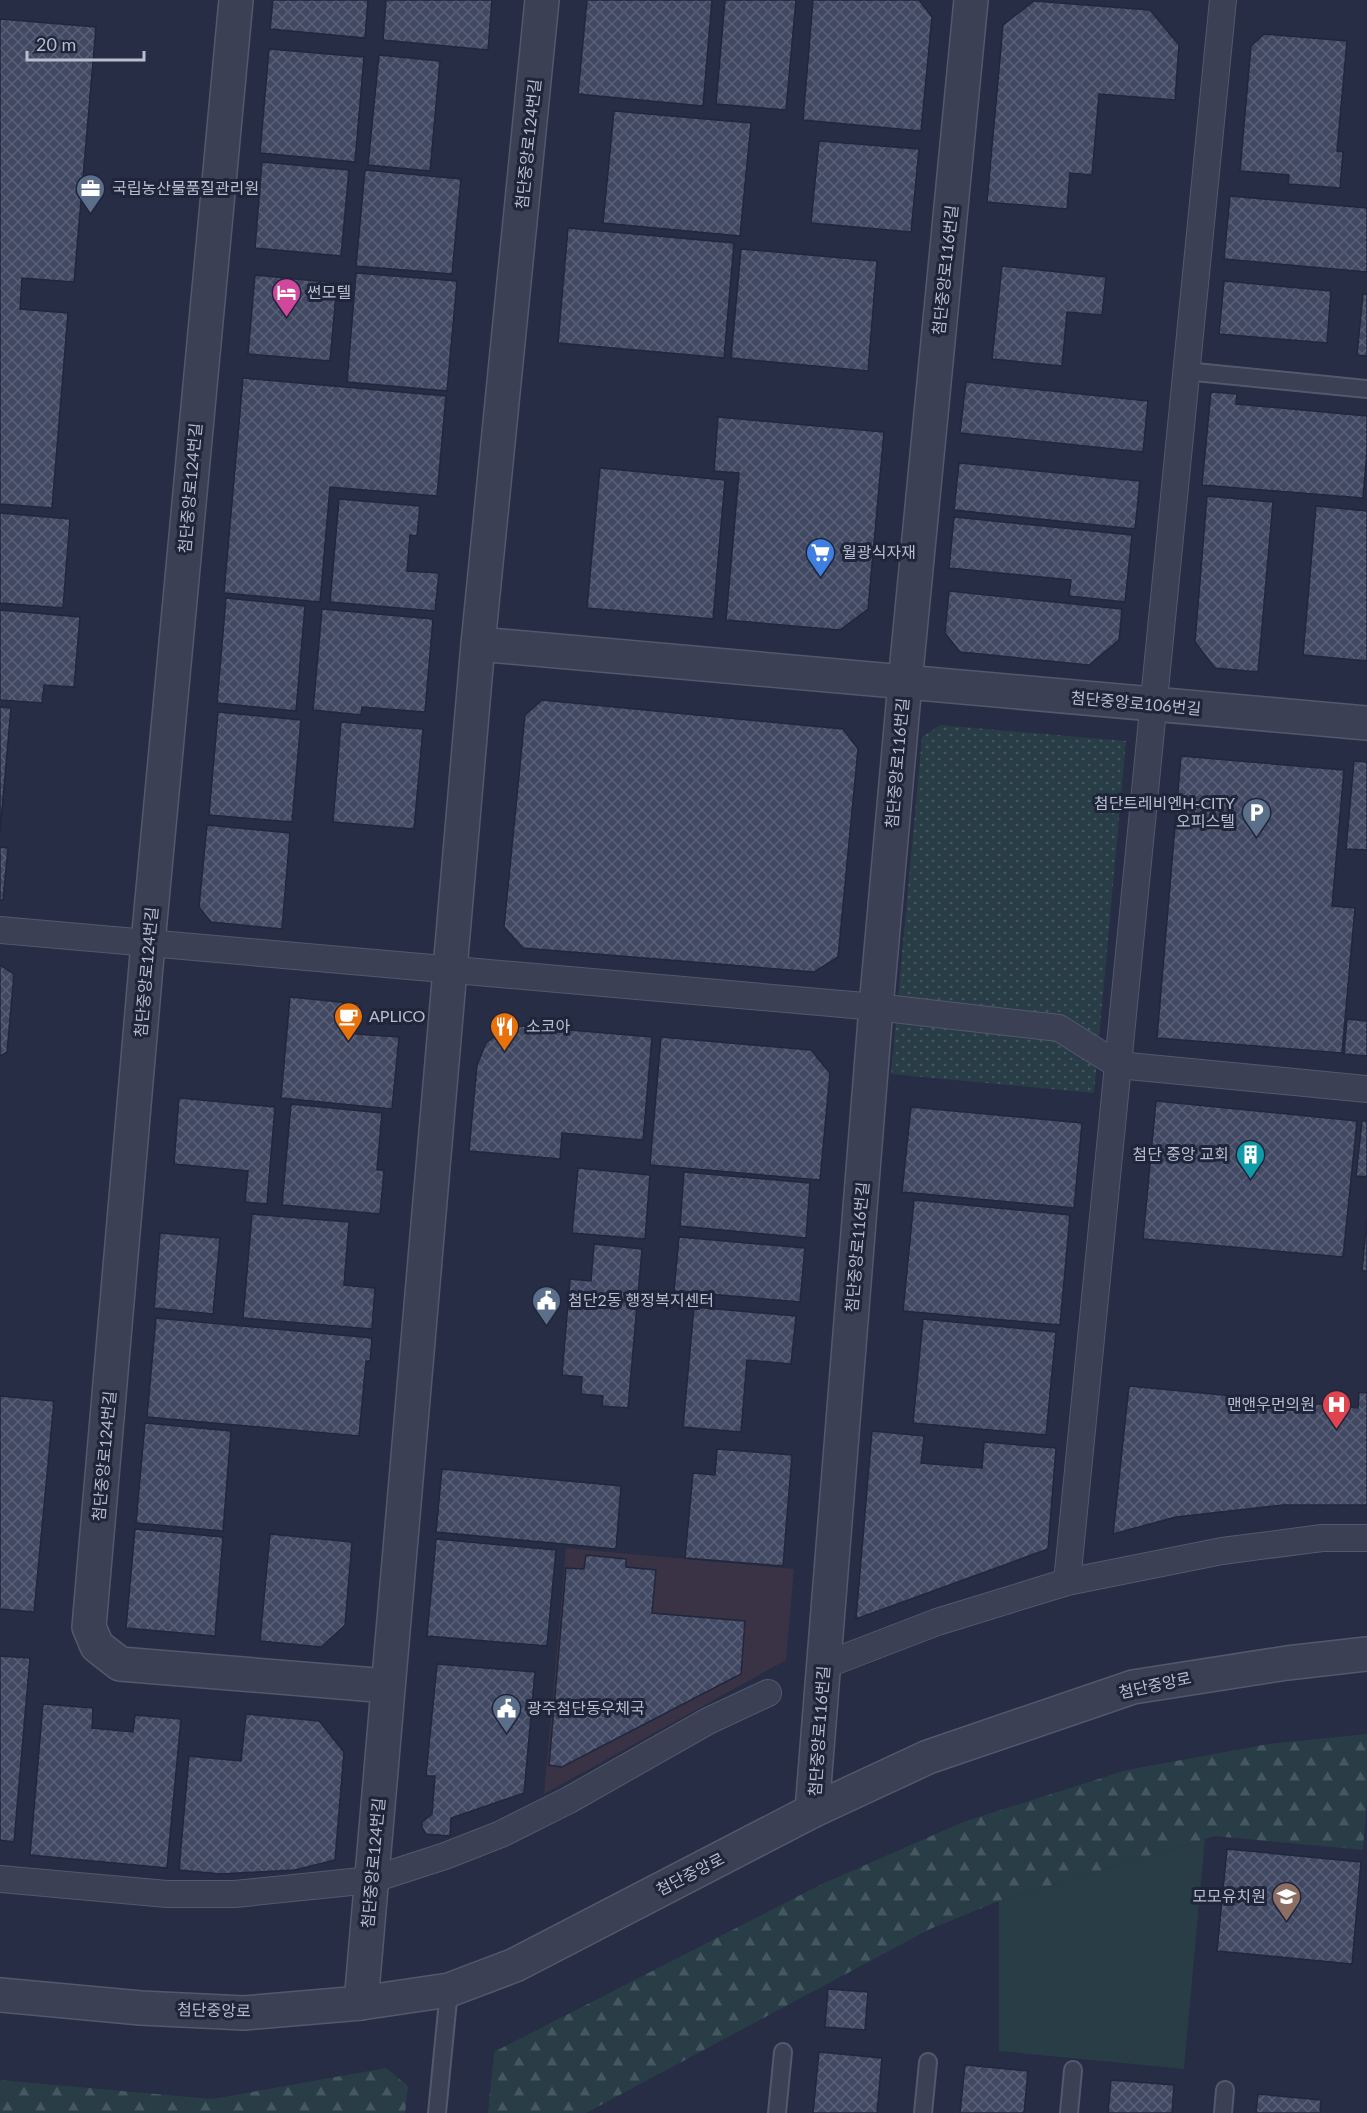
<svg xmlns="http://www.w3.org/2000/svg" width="1367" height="2113" viewBox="0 0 1367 2113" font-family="Lato,'Noto Sans KR',sans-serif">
<defs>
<pattern id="forest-firs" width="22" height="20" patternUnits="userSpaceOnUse" patternTransform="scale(1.5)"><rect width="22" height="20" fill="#283d46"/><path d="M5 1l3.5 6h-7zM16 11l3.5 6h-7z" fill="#455760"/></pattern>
<pattern id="park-dots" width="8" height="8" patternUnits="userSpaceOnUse" patternTransform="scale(1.5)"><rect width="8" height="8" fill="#283d46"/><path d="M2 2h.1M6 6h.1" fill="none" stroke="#455760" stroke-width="1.8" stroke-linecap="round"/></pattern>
<pattern id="building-cross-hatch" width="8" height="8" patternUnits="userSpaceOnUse" patternTransform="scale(1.5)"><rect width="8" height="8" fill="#404862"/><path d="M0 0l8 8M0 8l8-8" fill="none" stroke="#5a6077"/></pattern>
</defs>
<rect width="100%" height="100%" fill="#262d45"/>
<!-- medical -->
<path fill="#393345" d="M566,1548l228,21 -8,91 -242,134z"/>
<!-- grass -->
<path fill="#283d46" d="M1205,1839l-21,230 -185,-18v-150z"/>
<!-- forest -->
<g fill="url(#forest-firs)">
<path d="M1367,1734v63l-4,53 -148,-14 -10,3 -206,62 -69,28 -344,184h-98l6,-61 328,-168 141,-62 164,-52 141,-26z"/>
<path d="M386,2068l22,18 -3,27h-405v-33l212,19z"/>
</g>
<!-- park -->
<path fill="url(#park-dots)" d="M940,725l186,16 -32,352 -203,-19 31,-337z"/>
<!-- building -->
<g fill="url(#building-cross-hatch)" stroke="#22273c" stroke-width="1.5">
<path d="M273,0h95l-3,38 -95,-9z"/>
<path d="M386,0h106l-4,50 -105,-10z"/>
<path d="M587,0h125l-9,106 -125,-12z"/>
<path d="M725,0h71l-10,110 -70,-6z"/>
<path d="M813,0h106l13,17 -11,114 -118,-11z"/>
<path d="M1034,1l116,9 29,35 -4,55 -76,-6 -7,81 -22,-2 -3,36 -80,-7 16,-177z"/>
<path d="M0,19l96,8 -22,255 -52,-4 -2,31 48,4 -16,195 -52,-4z"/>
<path d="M1264,34l83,7 -10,110 6,1 -3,36 -52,-4 1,-9 -49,-4 11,-125z"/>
<path d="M269,49l95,8 -9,105 -95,-9z"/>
<path d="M379,55l61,6 -10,110 -62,-6z"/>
<path d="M614,111l137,12 -11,113 -137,-13z"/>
<path d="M819,141l100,8 -8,83 -100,-9z"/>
<path d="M262,162l87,8 -8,86 -86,-8z"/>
<path d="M365,170l96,9 -9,95 -96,-8z"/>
<path d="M1230,196l137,12v64l-143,-13z"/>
<path d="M568,228l166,15 -10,115 -166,-15z"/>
<path d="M741,249l136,12 -9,110 -137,-13z"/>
<path d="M1002,266l104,11 -4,38 -35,-3 -5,54 -70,-7z"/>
<path d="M356,273l101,8 -10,110 -100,-9z"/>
<path d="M255,275l82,8 -7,78 -82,-7z"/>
<path d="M1224,281l107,10 -4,52 -108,-9z"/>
<path d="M1363,294h4v62l-10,-1z"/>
<path d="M243,378l203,18 -9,100 -107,-9 -10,115 -96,-9z"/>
<path d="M966,382l182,19 -5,51 -183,-19z"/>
<path d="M1211,392l26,2 -1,10 131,12v35l-4,47 -161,-13z"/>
<path d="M718,417l166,15 -16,177 -28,21 -114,-10 13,-147 -25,-2z"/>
<path d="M959,463l181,18 -5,48 -181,-19z"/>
<path d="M600,468l125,12 -12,139 -126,-11z"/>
<path d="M1207,496l66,6 -15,170 -43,-4 -20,-26z"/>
<path d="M339,499l81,7 -3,30 -7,-1 -3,36 32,2 -4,38 -105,-9z"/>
<path d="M1316,506l51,5v150l-64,-6z"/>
<path d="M0,513l70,6 -7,89 -63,-5z"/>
<path d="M954,517l178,18 -7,67 -56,-6 2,-16 -122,-12z"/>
<path d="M949,591l173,18 -3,31 -30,25 -129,-13 -15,-19z"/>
<path d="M226,598l79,8 -9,105 -79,-8z"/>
<path d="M322,609l111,10 -8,93 -63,-5 -1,8 -48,-5z"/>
<path d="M0,610l80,7 -6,70 -30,-2 -2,18 -42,-3z"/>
<path d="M542,700l301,29 15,20 -20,208 -24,15 -291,-24 -19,-21 21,-212z"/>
<path d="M0,707l11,1 -11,124z"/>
<path d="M218,712l83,8 -9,102 -83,-7z"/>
<path d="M341,722l82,7 -9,100 -81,-7z"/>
<path d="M1181,756l163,14 -12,136 23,2 -13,145 -185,-15z"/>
<path d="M1354,761l13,1v88l-21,-1z"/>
<path d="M207,825l83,8 -8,96 -71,-7 -12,-15z"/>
<path d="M0,847l8,1 -5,52h-3z"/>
<path d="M0,965l14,9 -7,78 -7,4z"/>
<path d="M290,997l70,7 -4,30 43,3 -7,72 -111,-11z"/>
<path d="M1347,1019l20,2v35l-23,-2z"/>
<path d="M523,1026l129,11 -9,103 -81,-7 -2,26 -91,-8 8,-86 9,-22 17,-13z"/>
<path d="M661,1037l150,13 19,23 -10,107 -170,-15z"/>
<path d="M179,1098l96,9 -8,97 -22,-2 3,-31 -74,-7z"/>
<path d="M1156,1101l201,20 -14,136 -200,-18z"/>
<path d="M291,1104l91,9 -5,57h7l-4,44 -98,-9z"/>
<path d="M911,1107l171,16 -8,85 -172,-16z"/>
<path d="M1362,1121h5v56l-11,-1z"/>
<path d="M578,1168l72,7 -5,64 -73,-6z"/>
<path d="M684,1172l126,11 -4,55 -126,-12z"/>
<path d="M914,1200l156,15 -10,110 -157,-14z"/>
<path d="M252,1214l97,8 -5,63 31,3 -3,41 -129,-11z"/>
<path d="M1367,1217v54h-5z"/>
<path d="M160,1233l60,5 -7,76 -59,-6z"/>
<path d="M679,1237l126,11 -5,54 -126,-11z"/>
<path d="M594,1244l48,5 -14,159 -26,-2 1,-10 -22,-2 1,-17 -20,-2 8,-96 21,2z"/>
<path d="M694,1307l102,9 -5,48 -44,-4 -6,72 -58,-5z"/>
<path d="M156,1318l216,20 -2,23h-4l-7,75 -212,-19z"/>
<path d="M923,1319l133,13 -10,103 -133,-12z"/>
<path d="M1129,1386l229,22 1,-16 8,1v112h-84l-107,12 -63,17z"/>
<path d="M0,1396l54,5 -20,211 -34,-3z"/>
<path d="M145,1423l86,8 -8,100 -87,-8z"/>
<path d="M872,1431l52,5 -3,27 61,5 2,-26 72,6 -8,101 -192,70z"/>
<path d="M717,1449l75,6 -9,111 -98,-8 8,-85 22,2z"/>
<path d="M442,1469l179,17 -5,63 -180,-17z"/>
<path d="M135,1529l88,8 -8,99 -89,-8z"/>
<path d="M270,1534l82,8 -7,83 -24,22 -61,-6z"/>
<path d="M436,1539l120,11 -9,96 -120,-10z"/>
<path d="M586,1555l40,4v8l30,3 -4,43 93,8 -4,53 -179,93 -13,-2 17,-197 18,1z"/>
<path d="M0,1656l30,2 -16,184 -14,-2z"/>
<path d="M437,1664l98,8 -11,121 -73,25 -1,18 -24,-2 -4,-7v-5l10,-8 3,-38h-9z"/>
<path d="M43,1704l50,4 -1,20 41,4 2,-17 46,4 -14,149 -137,-13z"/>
<path d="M246,1714l73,7 25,31 -9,108 -40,10 -74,4 -42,-4 10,-114 52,5z"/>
<path d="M1227,1849l134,13 -9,102 -135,-13z"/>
<path d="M828,1989l40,3 -3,38 -40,-3z"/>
<path d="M819,2052l63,6 -5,55h-64z"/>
<path d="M965,2065l63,6 -4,42h-64z"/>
<path d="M1111,2080l63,5 -2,28h-64z"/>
<path d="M1258,2094l63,6 -1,13h-64z"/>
</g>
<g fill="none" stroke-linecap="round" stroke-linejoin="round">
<defs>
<g id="service">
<path d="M1185,371l182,18"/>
<path d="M437,2113l12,-123"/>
<path d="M777,2113l6,-61"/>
<path d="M923,2113l5,-51"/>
<path d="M1069,2113l4,-43"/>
<path d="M1223,2113l2,-23"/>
</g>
<g id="pedestrian">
<path d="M0,930l876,77 183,21 59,37 249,24"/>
<path d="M1067,1582l156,-1582"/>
<path d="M833,1662l104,-40 130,-40 155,-31 100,-13h45"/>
<path d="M0,1879l167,15h68l136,-14 74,-24 56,-22 68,-34 139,-79 60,-28"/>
</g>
<g id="minor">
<path d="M236,0l-88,943 -59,684 8,19 23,18 268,22"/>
<path d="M478,644l889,79"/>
<path d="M812,1811l64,-804 29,-324 66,-683"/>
<path d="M361,2003l117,-1359 64,-644"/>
</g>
<path id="tertiary" d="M0,1995l141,13 103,5 117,-10 88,-13 66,-25 297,-154 116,-54 205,-70 154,-24 80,-9"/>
</defs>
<!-- service casing -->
<use href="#service" stroke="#54586c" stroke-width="20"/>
<!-- pedestrian casing -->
<use href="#pedestrian" stroke="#54586c" stroke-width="28"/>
<!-- minor casing -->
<use href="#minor" stroke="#54586c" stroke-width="36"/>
<!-- tertiary casing -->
<use href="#tertiary" stroke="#54586c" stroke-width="36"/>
<!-- service -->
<use href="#service" stroke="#3b4054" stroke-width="16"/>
<!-- pedestrian -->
<use href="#pedestrian" stroke="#3b4054" stroke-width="26"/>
<!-- minor -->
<use href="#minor" stroke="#3b4054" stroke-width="33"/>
<!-- tertiary -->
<use href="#tertiary" stroke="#3b4054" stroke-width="33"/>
</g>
<!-- icons -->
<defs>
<symbol id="office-pin" viewBox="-11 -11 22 30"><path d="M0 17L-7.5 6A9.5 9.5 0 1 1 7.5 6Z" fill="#5c6f8a" stroke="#1f253a"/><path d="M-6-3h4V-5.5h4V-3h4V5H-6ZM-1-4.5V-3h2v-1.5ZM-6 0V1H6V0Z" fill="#fff"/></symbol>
<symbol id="hotel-pin" viewBox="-11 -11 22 30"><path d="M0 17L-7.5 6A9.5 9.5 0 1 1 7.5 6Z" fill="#d1479c" stroke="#1f253a"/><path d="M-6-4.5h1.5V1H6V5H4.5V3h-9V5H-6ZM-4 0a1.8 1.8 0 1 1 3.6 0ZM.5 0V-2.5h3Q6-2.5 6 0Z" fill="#fff"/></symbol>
<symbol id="supermarket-pin" viewBox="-11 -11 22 30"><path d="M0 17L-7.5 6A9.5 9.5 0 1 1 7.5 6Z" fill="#3f7fe0" stroke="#1f253a"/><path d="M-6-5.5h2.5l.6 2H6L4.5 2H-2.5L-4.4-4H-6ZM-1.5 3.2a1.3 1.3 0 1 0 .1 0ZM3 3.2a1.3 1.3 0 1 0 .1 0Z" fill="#fff"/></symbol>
<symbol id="parking-pin" viewBox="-11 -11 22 30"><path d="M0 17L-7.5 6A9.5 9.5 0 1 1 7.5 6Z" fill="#5c6f8a" stroke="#1f253a"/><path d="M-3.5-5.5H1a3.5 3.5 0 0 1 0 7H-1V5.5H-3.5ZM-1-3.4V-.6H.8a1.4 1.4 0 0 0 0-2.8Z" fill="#fff"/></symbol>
<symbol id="cafe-pin" viewBox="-11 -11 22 30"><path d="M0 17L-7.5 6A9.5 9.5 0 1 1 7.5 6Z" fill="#e8710a" stroke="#1f253a"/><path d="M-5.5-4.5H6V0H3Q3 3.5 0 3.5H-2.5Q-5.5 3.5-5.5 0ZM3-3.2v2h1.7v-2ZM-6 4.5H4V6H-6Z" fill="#fff"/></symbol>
<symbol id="restaurant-pin" viewBox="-11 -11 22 30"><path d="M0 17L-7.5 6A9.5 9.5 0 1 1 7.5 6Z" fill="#e8710a" stroke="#1f253a"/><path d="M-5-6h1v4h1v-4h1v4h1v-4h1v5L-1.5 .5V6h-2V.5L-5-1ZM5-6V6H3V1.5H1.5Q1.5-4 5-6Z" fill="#fff"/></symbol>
<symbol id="building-pin" viewBox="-11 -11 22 30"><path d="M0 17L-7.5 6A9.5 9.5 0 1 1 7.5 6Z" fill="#0f9aa8" stroke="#1f253a"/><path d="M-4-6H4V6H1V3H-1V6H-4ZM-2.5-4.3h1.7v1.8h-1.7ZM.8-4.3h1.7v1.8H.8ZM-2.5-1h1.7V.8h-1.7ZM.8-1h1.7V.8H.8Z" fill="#fff"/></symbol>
<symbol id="civic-pin" viewBox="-11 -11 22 30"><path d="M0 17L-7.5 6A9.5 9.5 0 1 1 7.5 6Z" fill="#5c6f8a" stroke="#1f253a"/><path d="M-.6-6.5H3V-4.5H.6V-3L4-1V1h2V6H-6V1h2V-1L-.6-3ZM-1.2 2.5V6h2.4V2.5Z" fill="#fff"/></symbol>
<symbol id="hospital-pin" viewBox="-11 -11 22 30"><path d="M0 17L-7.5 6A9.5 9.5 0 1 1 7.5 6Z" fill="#e0444e" stroke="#1f253a"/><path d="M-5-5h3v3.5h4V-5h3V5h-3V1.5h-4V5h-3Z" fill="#fff"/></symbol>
<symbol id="school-pin" viewBox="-11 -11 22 30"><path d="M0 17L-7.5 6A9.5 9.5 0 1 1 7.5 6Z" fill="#8d6e63" stroke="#1f253a"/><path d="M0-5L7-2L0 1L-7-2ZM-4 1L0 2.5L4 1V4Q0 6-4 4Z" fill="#fff"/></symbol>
</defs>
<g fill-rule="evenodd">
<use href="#office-pin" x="74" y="172" width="33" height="45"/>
<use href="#hotel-pin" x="270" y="276" width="33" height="45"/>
<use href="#supermarket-pin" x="804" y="536" width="33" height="45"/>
<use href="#parking-pin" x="1240" y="796" width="33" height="45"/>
<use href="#cafe-pin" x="332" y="1000" width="33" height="45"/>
<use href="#restaurant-pin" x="488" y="1010" width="33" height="45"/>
<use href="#building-pin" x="1234" y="1138" width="33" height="45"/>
<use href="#civic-pin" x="530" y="1284" width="33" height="45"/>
<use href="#hospital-pin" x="1320" y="1388" width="33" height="45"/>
<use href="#civic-pin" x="490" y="1692" width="33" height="45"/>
<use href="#school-pin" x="1270" y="1880" width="33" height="45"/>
</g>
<g text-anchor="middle" stroke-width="6" stroke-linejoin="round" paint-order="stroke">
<!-- street labels -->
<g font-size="16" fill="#b9bdce" stroke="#1f253a">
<text transform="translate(528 144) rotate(-84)" y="6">첨단중앙로124번길</text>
<text transform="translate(945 270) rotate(-84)" y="6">첨단중앙로116번길</text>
<text transform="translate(190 488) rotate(-85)" y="6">첨단중앙로124번길</text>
<text transform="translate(1136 703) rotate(5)" y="6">첨단중앙로106번길</text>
<text transform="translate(897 763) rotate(-85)" y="6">첨단중앙로116번길</text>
<text transform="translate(146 972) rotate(-85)" y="6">첨단중앙로124번길</text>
<text transform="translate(857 1247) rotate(-85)" y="6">첨단중앙로116번길</text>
<text transform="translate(104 1456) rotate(-85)" y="6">첨단중앙로124번길</text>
<text transform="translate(1155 1685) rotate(-12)" y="6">첨단중앙로</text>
<text transform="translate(819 1731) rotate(-86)" y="6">첨단중앙로116번길</text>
<text transform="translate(373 1863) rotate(-85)" y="6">첨단중앙로124번길</text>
<text transform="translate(690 1874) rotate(-27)" y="6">첨단중앙로</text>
<text transform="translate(214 2010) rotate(1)" y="6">첨단중앙로</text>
</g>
<!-- poi labels -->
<g font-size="16" fill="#b9bdce" stroke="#1f253a" text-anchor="start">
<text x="112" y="194">국립농산물품질관리원</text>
<text x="307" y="298">썬모텔</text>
<text x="842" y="558">월광식자재</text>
<text x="1235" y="809" text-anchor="end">첨단트레비엔H-CITY<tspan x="1235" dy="18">오피스텔</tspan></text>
<text x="369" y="1022">APLICO</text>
<text x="526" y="1032">소코아</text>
<text x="1229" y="1160" text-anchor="end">첨단 중앙 교회</text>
<text x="568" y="1306">첨단2동 행정복지센터</text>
<text x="1315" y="1410" text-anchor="end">맨앤우먼의원</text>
<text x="527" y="1714">광주첨단동우체국</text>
<text x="1266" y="1902" text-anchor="end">모모유치원</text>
</g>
</g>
<!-- scale -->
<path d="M27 51v9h117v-9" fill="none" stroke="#b9bdce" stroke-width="3"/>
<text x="36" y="51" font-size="18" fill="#b9bdce" stroke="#1f253a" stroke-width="4.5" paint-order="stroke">20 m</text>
</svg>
